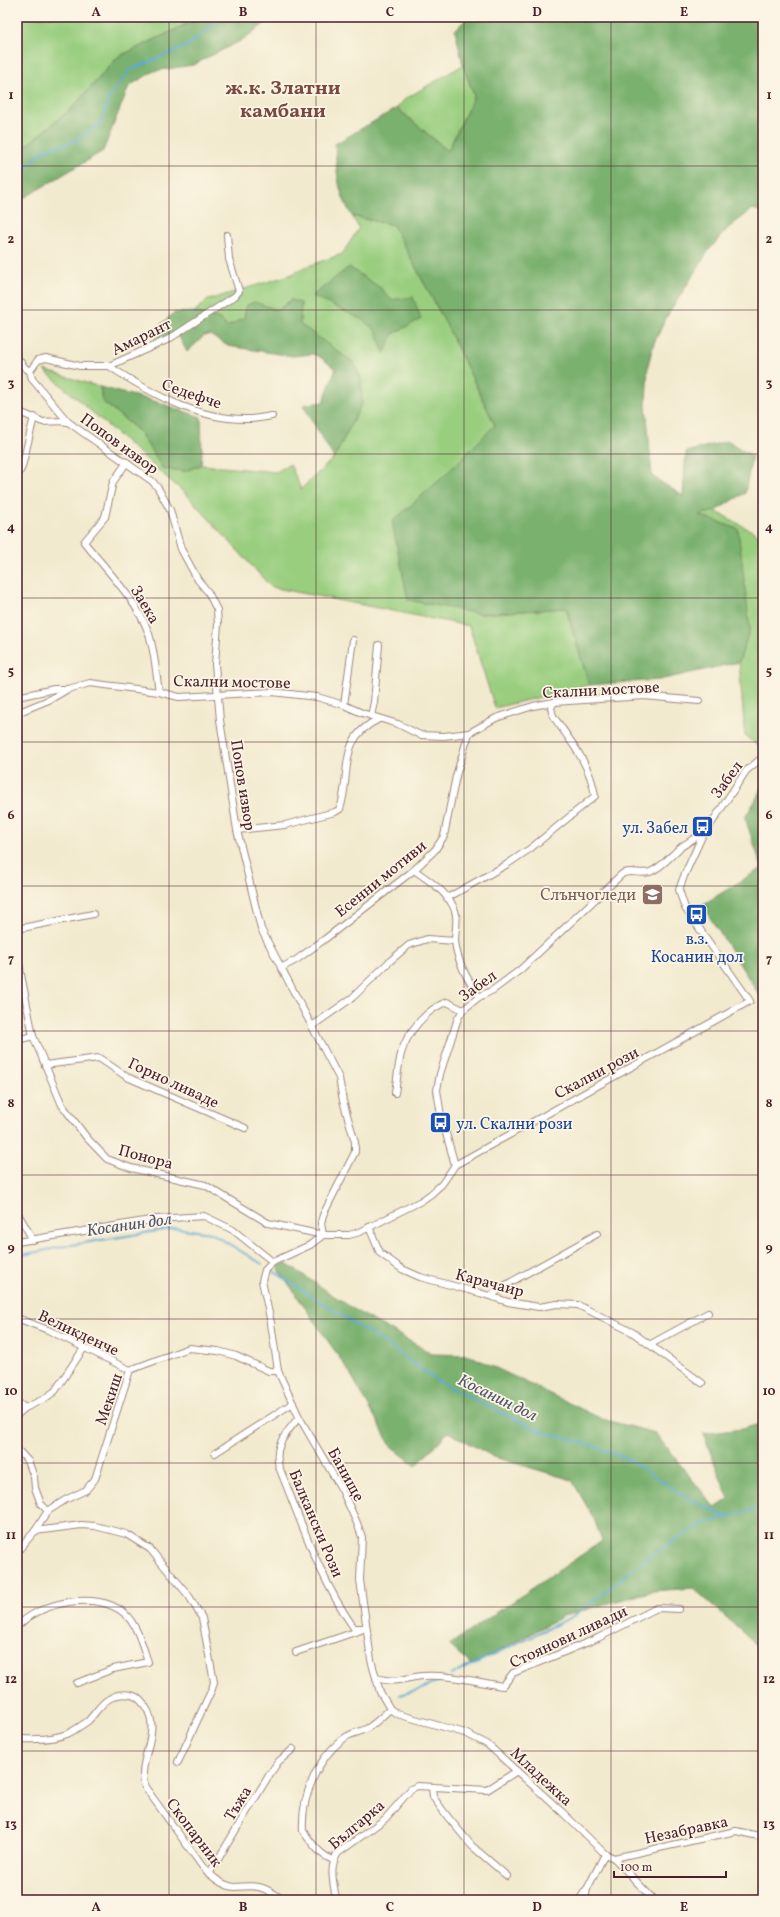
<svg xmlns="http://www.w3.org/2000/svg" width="780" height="1917" viewBox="0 0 780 1917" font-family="Vollkorn,serif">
<rect width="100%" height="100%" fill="#fcf5e5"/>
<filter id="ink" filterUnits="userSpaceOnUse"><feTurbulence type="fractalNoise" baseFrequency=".025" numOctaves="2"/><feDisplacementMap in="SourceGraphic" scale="8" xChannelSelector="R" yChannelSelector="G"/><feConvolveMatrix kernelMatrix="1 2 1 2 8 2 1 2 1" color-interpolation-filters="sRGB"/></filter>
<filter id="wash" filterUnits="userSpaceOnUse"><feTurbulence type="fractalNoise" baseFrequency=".012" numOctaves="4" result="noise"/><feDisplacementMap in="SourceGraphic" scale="16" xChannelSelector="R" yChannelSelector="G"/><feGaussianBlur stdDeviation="0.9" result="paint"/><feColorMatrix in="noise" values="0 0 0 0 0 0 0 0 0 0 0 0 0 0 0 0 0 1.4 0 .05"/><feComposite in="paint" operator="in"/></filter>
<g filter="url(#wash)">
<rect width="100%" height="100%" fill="#f2eace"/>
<!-- green -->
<g fill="#99ce7f" stroke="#727655">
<path d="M17,17h185l-84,40 -46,51 -55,45z"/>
<path d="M463,65l11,31 -26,55 -51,-43 8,-9z"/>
<path d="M352,216l41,9 53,99 49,101 -50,50 35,139 86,-6 23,77 -94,23 -26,-82 -198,-39 -84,-92 -143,-125 56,17 2,14 37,30 24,38 22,2 16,-6 75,7 14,-8 11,25 33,-31 28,-55 -8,-40 -55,-39 2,-21 -10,-3 -13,10 -31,-5 -3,13 -17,9 -7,-8 -26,-7 14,-12 85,-26 7,-5 42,-15 17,-26z"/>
<path d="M715,511l48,26v212l-18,-13 -6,-74 -40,-147z"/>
</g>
<!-- forest -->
<g fill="#7ab16e" stroke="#62684c">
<path d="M202,17h72l-32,23 -49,25 -39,6 -25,15 -26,65 -86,51v-49l55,-45 46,-51z"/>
<path d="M468,17h295v195l-10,-3 -26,20 -18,21 -43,68 -12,25 -6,22 -2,40 6,71 31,20 3,-44 42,-11 24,15 -7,37 -30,18 -16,4 39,14 12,100 -11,33 -80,18 -70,5 -23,-77 -86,6 -72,-14 -16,-78 53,-47 50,-50 -49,-101 -53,-99 -41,-9c-15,-26 -15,-42 -17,-72l62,-36 51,43 26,-55 -11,-31 -8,-35z"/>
<path d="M349,267l33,22 9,11 22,-3 8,22 -28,15 -9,20 -8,-23 -13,-11 -51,-24z"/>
<path d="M291,300l10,3 -1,21 54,39 7,16 1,24 -28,55 -31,-53 20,-3 13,-33 -16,-12 -7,-3 -21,2 -64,-10 -18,-11 -6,1 -17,16 -9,-17 -23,2 -4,-4 23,-20 20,-1 26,7 7,8 17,-9 3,-13 7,-3 24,8z"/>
<path d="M100,387l54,14 47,16 1,34 -1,14 -16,6 -22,-2 -24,-38 -37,-30z"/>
<path d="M763,787v214l-61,-96 60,-37 -17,-50z"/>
<path d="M285,1263l73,49 75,42 36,1 133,64 53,14 60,75 14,-9 -26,-65 39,-5 21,-6v229l-22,-22 -48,-42 -40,3 -87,24 -94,50 -23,-20 153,-104 -8,-22 -22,-39 -78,-23 -46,-25 -32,34 -25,-20 -41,-73 -73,-106z"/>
</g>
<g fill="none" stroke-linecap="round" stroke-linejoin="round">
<!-- stream -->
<g stroke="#5ca8d4" stroke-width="2">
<path d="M17,176l27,-26 31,-9 25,-17 9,-26 21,-28 57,-24 35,-29"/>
<path d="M17,1256l54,-11 104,-17 36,5 51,31"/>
<path d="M273,1271l116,75 47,34 103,51 40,10 47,17 61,40 40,19"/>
<path d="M451,1675l123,-59 77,-61 51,-31 61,-17"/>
<path d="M400,1695l24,-7 21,-10"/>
</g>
</g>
</g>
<g filter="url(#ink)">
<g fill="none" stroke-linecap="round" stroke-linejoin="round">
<defs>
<g id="street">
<path d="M17,357l8,11 5,3"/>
<path d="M109,366c41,27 88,54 139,53 8,0 16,-2 24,-3"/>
<path d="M17,411c5,2 23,10 26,11 9,0 16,-2 25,0l84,59 6,7 12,22 11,39 17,31 10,12 9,18 1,14 -3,40 5,56 17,110 24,99 78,149 4,23 12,41v10l-32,63 -2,8 2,12"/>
<path d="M68,422l-36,-43 -2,-8 8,-11 8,-2 34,8h29l60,-27 66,-43 4,-5 -10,-32 -2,-24"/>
<path d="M127,462l-14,20 -8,35 -21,25c23,29 53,58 65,92 6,19 7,39 10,58"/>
<path d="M17,477l5,-10 12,-50"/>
<path d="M17,697l37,-8h14l22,-6 69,9 20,5 93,-5 45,5 27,8 18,8 36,11 22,11 24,1 25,-3 27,-15 37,-12 21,-4 90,-6 55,5"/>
<path d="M344,705l9,-65"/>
<path d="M17,713l34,-14 17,-10"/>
<path d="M371,716l3,-14 5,-57"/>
<path d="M237,830l48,-5 50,-13 5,-3c12,-36 -4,-70 39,-90"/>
<path d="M414,870c13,9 33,22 40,38 5,10 1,22 1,33 2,21 13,39 24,56"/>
<path d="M447,898l59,-33 25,-17 64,-52c-4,-30 -24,-55 -42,-80l-2,-8 3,-6"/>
<path d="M17,929l76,-15"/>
<path d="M17,954l16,82 29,69 25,33 20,21 24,9 74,17 63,38 55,12h26l11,-3 61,-31 10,-7 11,-10 13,-19 295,-164 -65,-93 -6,-18 5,-14 20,-44"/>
<path d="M281,968l15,-8 29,-21 89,-69 21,-20 9,-14 12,-60 13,-43"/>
<path d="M312,1026l40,-28 38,-37 19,-16 18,-6 28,2"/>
<path d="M17,1040l16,-4"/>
<path d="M45,1065l54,-7 28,19 118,51"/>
<path d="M395,1093c2,-13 3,-27 6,-39 5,-20 26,-46 46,-52l16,8"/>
<path d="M455,1165l-14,-49 -4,-26 3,-16 18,-56 5,-8 16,-13 14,-7 27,-20 102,-96c9,-5 18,1 28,-2 13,-5 21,-17 31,-25 10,-7 20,-12 28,-20l37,-56 17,-14"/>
<path d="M17,1212l16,28"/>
<path d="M369,1227l11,26 22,16 18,8 60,16 28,9 31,5 18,-3 21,1 54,27 70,51"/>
<path d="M323,1235l-13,10 -37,17 -8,8 -3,11 9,42 7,48 21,46 43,73 15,33 5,14 -2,43 11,80 9,32 10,17 7,5 68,19 22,11 75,68 43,42 9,4 40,42"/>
<path d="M17,1242l140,-23 47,-3 29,14 40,32"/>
<path d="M491,1296l13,-10 93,-52"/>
<path d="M17,1318l31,12 82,40"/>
<path d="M651,1344l57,-31"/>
<path d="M130,1370l59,-22 29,3 18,5 33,15h9"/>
<path d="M17,1402l8,6"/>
<path d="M17,1415l8,-7 19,-9 11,-8 29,-43"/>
<path d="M299,1417c-13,17 -26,28 -20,50 22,54 41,113 75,161h12"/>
<path d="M17,1449l11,12 6,16 1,11 6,16 7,7"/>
<path d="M215,1453l78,-50"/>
<path d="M35,1531l46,-6 14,1 31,8 24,15 39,47 13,22 12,64 -2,7 -34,73"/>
<path d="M17,1552l18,-21 13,-20 17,-11 21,-10 9,-11 35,-109"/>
<path d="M17,1627c22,-25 80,-37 107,-14 13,11 19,34 24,49l-35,7 -36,14"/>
<path d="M296,1652l65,-22"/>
<path d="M376,1678c23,6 26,0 46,-2 26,-2 55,6 81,10l10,-13 85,-35 59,-30 22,1"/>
<path d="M17,1736c6,5 13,3 20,3 9,0 22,-2 30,-5 7,-3 15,-9 21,-13 7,-7 13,-18 21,-22 9,-6 23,-7 31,1 28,28 -5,57 5,87l57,79c8,9 19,20 33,21 8,0 16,-2 24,0 9,2 17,8 25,13"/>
<path d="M432,1787l1,10 14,19 25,30 35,30"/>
<path d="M614,1858l122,-27 27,6"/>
<path d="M334,1860c-13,-3 -23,-18 -31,-29 -2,-34 14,-74 43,-94 6,-4 14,-5 20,-8 9,-5 17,-13 24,-20"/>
<path d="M209,1874l59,-97 10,-15 15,-13"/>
<path d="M336,1900c-2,-17 -8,-32 2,-47l47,-34 26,-30 6,-3 70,4 30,-19"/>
<path d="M579,1900l7,-10"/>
<path d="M585,1900l2,-11 18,-35"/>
</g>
</defs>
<!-- street casing -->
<use href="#street" stroke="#9e847c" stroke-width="8"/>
<!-- street -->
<use href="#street" stroke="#fff" stroke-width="6"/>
</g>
</g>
<!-- grid -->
<path fill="none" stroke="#4a1f2b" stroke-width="1" stroke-opacity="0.55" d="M169,17v1883M316,17v1883M464,17v1883M611,17v1883M17,166h746M17,310h746M17,454h746M17,598h746M17,742h746M17,886h746M17,1031h746M17,1175h746M17,1319h746M17,1463h746M17,1607h746M17,1751h746"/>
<!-- icons -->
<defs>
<symbol id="bus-square" viewBox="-11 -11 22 22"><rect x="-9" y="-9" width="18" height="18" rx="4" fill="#1a4fb4" stroke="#fcf5e5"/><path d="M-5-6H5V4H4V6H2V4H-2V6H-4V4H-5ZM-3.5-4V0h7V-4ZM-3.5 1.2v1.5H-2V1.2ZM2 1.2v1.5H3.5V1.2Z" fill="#fff"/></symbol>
<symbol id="school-square" viewBox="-11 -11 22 22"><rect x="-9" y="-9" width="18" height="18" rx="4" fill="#8d6e63" stroke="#fcf5e5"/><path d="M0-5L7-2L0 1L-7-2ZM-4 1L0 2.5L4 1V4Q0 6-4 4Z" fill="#fff"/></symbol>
</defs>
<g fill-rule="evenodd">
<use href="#bus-square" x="690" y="814" width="25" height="25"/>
<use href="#school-square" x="640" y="882" width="25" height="25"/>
<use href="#bus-square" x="684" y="902" width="25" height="25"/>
<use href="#bus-square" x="428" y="1110" width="25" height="25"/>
</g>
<g text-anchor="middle" stroke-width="3.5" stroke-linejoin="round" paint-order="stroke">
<!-- street labels -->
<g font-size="16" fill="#4a1f2b" stroke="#fcf5e5">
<text transform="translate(141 336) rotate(-26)" y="6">Амарант</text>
<text transform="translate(192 393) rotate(19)" y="6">Седефче</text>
<text transform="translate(120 443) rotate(36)" y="6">Попов извор</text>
<text transform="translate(146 604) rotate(59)" y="6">Заека</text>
<text transform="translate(232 681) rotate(1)" y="6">Скални мостове</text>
<text transform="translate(601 689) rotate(-3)" y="6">Скални мостове</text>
<text transform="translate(726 779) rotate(-54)" y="6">Забел</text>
<text transform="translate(244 785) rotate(81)" y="6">Попов извор</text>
<text transform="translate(380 878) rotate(-39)" y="6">Есенни мотиви</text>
<text transform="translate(477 985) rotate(-36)" y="6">Забел</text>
<text transform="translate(596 1072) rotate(-28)" y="6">Скални рози</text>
<text transform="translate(174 1082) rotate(25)" y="6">Горно ливаде</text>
<text transform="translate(146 1156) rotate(15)" y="6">Понора</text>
<text transform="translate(490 1282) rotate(15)" y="6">Карачаир</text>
<text transform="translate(79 1332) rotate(25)" y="6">Великденче</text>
<text transform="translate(108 1399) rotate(-71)" y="6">Мекиш</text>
<text transform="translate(347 1474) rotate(61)" y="6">Банище</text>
<text transform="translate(317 1523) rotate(67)" y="6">Балкански Рози</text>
<text transform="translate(568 1636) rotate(-25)" y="6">Стоянови ливади</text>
<text transform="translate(542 1776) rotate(43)" y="6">Младежка</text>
<text transform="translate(237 1803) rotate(-59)" y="6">Тъжа</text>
<text transform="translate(356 1824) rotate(-40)" y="6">Българка</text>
<text transform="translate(686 1829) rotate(-12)" y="6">Незабравка</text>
<text transform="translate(195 1832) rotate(53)" y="6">Скопарник</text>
</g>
<!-- transit labels -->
<g font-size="16" fill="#164399" stroke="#fcf5e5" text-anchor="end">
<text x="688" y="833">ул. Забел</text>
<text x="697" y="944" text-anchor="middle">в.з.<tspan x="697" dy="18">Косанин дол</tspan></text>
<text x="456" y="1129" text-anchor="start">ул. Скални рози</text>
</g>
<!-- education labels -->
<g font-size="16" fill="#785e54" stroke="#fcf5e5" text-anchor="end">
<text x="636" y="900">Слънчогледи</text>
</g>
<!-- water labels -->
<g font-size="17" font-style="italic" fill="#51566f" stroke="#fcf5e5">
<text transform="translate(129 1224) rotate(-8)" y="6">Косанин дол</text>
<text transform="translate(498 1397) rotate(26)" y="6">Косанин дол</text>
</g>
<!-- district labels -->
<g font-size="20" font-weight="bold" fill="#79493f" stroke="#fcf5e5">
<text x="283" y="94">ж.к. Златни<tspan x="283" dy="23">камбани</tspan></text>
</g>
</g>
<!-- margin -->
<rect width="780" height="1917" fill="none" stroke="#fcf5e5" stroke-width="44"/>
<!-- scale -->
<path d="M614 1871v6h112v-6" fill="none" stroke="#4a1f2b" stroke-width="2"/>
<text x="620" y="1871" font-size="12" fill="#4a1f2b" stroke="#fcf5e5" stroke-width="3" paint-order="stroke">100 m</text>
<rect x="22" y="22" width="736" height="1873" fill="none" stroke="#4a1f2b" stroke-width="1.5"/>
<g font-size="13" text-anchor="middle" font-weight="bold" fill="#4a1f2b">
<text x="96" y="16">A</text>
<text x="243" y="16">B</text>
<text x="390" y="16">C</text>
<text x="537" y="16">D</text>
<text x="684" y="16">E</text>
<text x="11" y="99">1</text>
<text x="769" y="99">1</text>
<text x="11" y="243">2</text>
<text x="769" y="243">2</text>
<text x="11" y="387">3</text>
<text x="769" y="387">3</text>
<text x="11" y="531">4</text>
<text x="769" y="531">4</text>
<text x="11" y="675">5</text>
<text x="769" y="675">5</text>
<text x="11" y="819">6</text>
<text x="769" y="819">6</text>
<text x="11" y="963">7</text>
<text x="769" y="963">7</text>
<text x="11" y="1107">8</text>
<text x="769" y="1107">8</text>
<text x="11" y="1251">9</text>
<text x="769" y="1251">9</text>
<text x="11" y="1395">10</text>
<text x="769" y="1395">10</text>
<text x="11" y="1539">11</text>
<text x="769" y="1539">11</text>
<text x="11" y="1683">12</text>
<text x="769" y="1683">12</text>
<text x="11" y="1828">13</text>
<text x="769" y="1828">13</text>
<text x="96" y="1911">A</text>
<text x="243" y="1911">B</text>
<text x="390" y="1911">C</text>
<text x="537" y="1911">D</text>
<text x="684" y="1911">E</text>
</g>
</svg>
